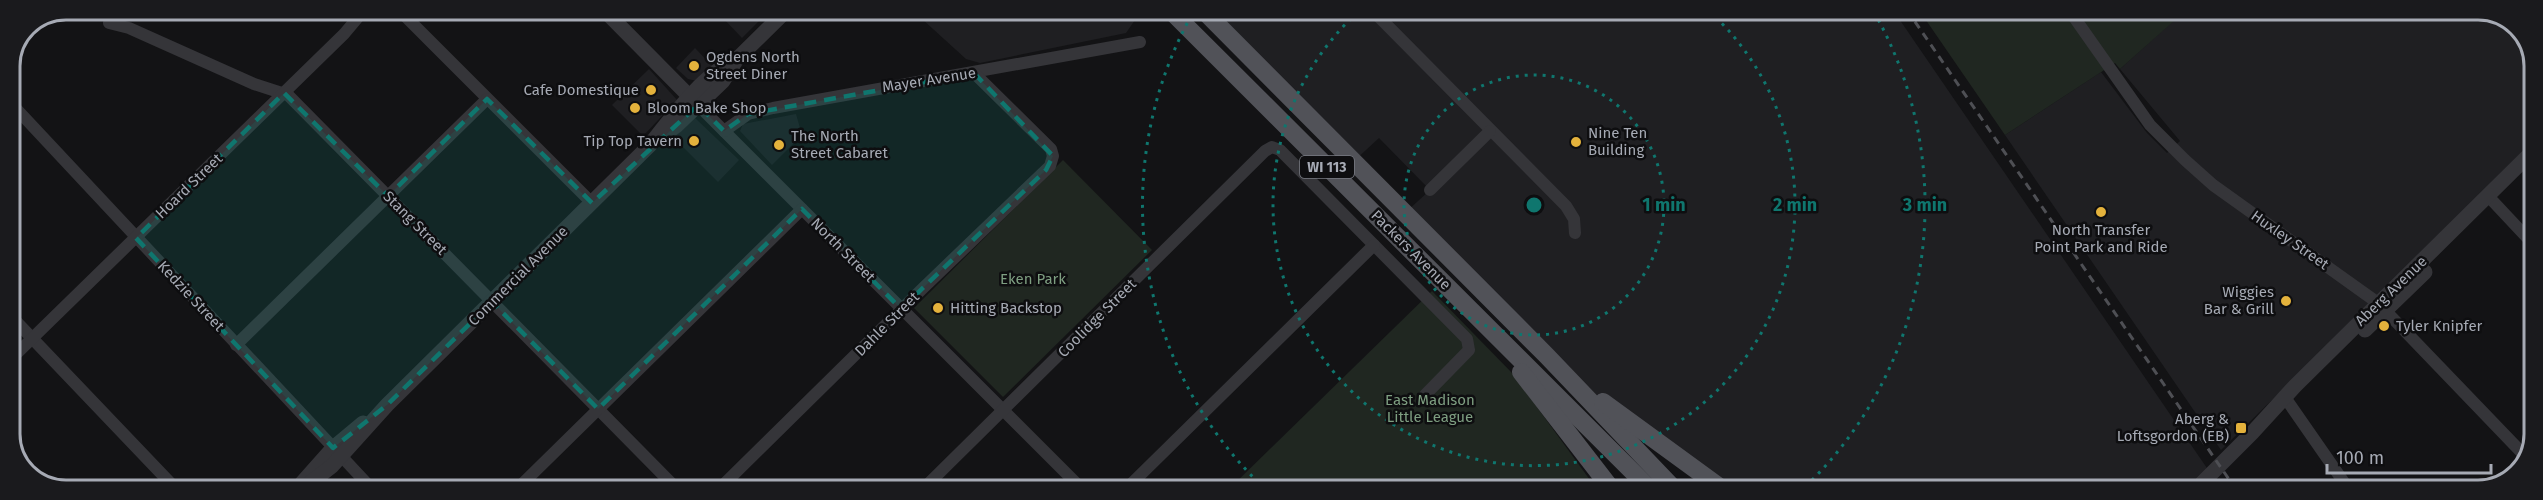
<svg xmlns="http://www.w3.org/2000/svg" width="2543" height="500" viewBox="0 0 2543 500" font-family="'Fira Sans',sans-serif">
<rect width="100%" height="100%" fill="#131315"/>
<!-- built -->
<g fill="#1f1f22">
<path d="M730,9h41l-29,29 -20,-21z"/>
<path d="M911,9h249l10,9 -35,2 -9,13 -146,30 -14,-4z"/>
<path d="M1202,9l691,1 318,464 -17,17h-469l-98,-69 -75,-60 -147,-149 25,-23 -51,-52 -26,24z"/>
<path d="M2182,10h112l14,5 16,-5h164l30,16 16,33 -1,85 -312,306 -216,-315 96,-63 46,61 20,20 13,-12 -60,-72 63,-57z"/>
<path d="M695,48l18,19 -16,14 -9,-2 -12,-11z"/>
<path d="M649,69l28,31 -34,36 -31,-31z"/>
<path d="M796,114l6,21 -30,30 -32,-34 3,-7z"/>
<path d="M695,118l44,42 -21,22 -46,-46z"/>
</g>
<!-- green -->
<g fill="#202721">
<path d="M1919,10h263l2,2 -64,57 -5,-6 -110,72z"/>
<path d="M1063,160l89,90 -149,147 -89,-89z"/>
<path d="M1432,291l81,83 85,117 -370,-1z"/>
</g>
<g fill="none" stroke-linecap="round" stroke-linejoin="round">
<!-- minor -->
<g stroke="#353539" stroke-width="12">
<path d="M398,9l194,194"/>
<path d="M1372,10l194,196 8,13 1,14"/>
<path d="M2069,10l81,115 35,35 28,25 165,118 148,154"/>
<path d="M109,23l20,5 125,56 34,11 390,395"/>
<path d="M9,101l364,389"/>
<path d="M698,105l385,385"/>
<path d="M724,131l24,-17 25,-6 367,-66"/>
<path d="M1430,190l60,-59"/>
<path d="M2488,196l45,48"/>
<path d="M9,314l168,176"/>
<path d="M236,345l251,-246"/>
<path d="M9,361l335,-327 21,-25"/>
<path d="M2284,396l66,95"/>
<path d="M2507,480l13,-13"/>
<path d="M516,490l286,-281"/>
<path d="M718,490l202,-199 130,-125 3,-10 -2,-7 -77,-76"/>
<path d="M922,490l343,-339 7,-4 8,3 187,189 2,11 -44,45"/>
<path d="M1125,490l249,-245"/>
</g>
<!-- tertiary -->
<g stroke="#353539" stroke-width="15">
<path d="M603,9l93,94"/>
<path d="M660,138l16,-12 47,-45 14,-22 51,-50"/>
<path d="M2365,330l60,-58"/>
<path d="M301,484l32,-36 30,-25"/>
<path d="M301,490l31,-24 55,-61 262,-259c22,-28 55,-73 88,-87"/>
<path d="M2194,491l58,-58 43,-47 238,-235"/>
</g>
<!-- primary -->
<g stroke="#515258" stroke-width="18">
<path d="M1169,9l483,482"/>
<path d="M1202,9l344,346 130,136"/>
<path d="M1521,372l92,119"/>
<path d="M1603,402l122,89"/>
</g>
<!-- rail -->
<path stroke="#4e4f54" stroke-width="3" stroke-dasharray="8 6" stroke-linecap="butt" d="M1907,10l330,481"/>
</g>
<!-- marked area -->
<path fill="#0f766e" fill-opacity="0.2" stroke="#0f766e" stroke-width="4.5" stroke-dasharray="12 8" stroke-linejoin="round" d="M974,73l79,83 -7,14 -145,139 -99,-100 -204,200 -106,-107 -105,103 -54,43 -197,-210 148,-145 104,103 99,-97 105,104 106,-98 26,26 24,-17z"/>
<!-- distance rings -->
<g fill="none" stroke="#0f766e" stroke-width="3" stroke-dasharray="3 6">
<circle cx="1534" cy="205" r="130"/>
<path d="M1709 11A261 261 0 1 1 1359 11"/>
<path d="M1265 489A391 391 0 0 1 1195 9M1874 12A391 391 0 0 1 1803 489"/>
</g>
<!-- markers -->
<g fill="#e4b23c" stroke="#0e0e10" stroke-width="2">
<circle cx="694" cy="66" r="6"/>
<circle cx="651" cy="90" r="6"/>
<circle cx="635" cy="108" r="6"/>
<circle cx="694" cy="141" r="6"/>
<circle cx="1576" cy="142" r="6"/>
<circle cx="779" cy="145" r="6"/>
<circle cx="2101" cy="212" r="6"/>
<circle cx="2286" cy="301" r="6"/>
<circle cx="938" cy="308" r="6"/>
<circle cx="2384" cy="326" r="6"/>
<rect x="2235" y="422" width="12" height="12" rx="3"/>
</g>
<g text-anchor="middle" stroke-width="5" stroke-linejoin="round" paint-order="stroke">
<!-- shield labels -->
<rect fill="#0e0e10" stroke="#787b83" stroke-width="1.5" x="1300" y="156" width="54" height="22" rx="4.5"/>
<g font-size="14" font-weight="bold" fill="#a6aab4">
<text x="1327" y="172">WI 113</text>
</g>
<!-- poi labels -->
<g font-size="15" fill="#a6aab4" stroke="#0e0e10" text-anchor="start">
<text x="706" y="62">Ogdens North<tspan x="706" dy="17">Street Diner</tspan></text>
<text x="639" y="95" text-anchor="end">Cafe Domestique</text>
<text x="647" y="113">Bloom Bake Shop</text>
<text x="1588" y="138">Nine Ten<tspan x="1588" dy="17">Building</tspan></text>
<text x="791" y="141">The North<tspan x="791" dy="17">Street Cabaret</tspan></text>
<text x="682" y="146" text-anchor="end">Tip Top Tavern</text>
<text x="2101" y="235" text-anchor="middle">North Transfer<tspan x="2101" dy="17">Point Park and Ride</tspan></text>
<text x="2274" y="297" text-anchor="end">Wiggies<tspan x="2274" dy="17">Bar &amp; Grill</tspan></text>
<text x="950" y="313">Hitting Backstop</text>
<text x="2396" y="331">Tyler Knipfer</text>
<text x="2229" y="424" text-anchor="end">Aberg &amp;<tspan x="2229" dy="17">Loftsgordon (EB)</tspan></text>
</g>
<!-- street labels -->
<g font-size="15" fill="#a6aab4" stroke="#0e0e10">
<text transform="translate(929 80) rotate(-9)" y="5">Mayer Avenue</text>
<text transform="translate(189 186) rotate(-44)" y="5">Hoard Street</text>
<text transform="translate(415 223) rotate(45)" y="5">Stang Street</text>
<text transform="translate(2290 240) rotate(35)" y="5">Huxley Street</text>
<text transform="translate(843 250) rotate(45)" y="5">North Street</text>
<text transform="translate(1411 250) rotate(45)" y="5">Packers Avenue</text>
<text transform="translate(518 276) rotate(-45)" y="5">Commercial Avenue</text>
<text transform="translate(2391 291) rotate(-44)" y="5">Aberg Avenue</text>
<text transform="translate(191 296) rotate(47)" y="5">Kedzie Street</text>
<text transform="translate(1097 318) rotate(-45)" y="5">Coolidge Street</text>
<text transform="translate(887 324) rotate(-45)" y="5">Dahle Street</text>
</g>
<!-- park labels -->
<g font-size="15" fill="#7e9e81" stroke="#0e0e10">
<text x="1033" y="284">Eken Park</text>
<text x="1430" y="405">East Madison<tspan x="1430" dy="17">Little League</tspan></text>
</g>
</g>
<!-- crop -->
<path d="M0 0H2543V500H0ZM66 20H2478A46 46 0 0 1 2524 66V434A46 46 0 0 1 2478 480H66A46 46 0 0 1 20 434V66A46 46 0 0 1 66 20Z" fill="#1a1a1d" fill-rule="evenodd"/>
<path fill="none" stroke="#a6aab4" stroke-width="3" d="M66 20H2478A46 46 0 0 1 2524 66V434A46 46 0 0 1 2478 480H66A46 46 0 0 1 20 434V66A46 46 0 0 1 66 20Z"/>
<circle cx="1534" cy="205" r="9" fill="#0f766e" stroke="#0e0e10" stroke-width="3"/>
<g font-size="18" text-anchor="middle" font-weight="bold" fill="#0f766e" stroke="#0e0e10" stroke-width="5" stroke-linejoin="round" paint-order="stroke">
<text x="1664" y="211">1 min</text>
<text x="1795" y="211">2 min</text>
<text x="1925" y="211">3 min</text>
</g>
<!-- scale -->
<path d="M2327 464v9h164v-9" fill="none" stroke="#a6aab4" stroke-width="3"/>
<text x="2336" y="464" font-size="18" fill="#a6aab4" stroke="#0e0e10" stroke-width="4.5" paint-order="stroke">100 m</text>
</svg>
